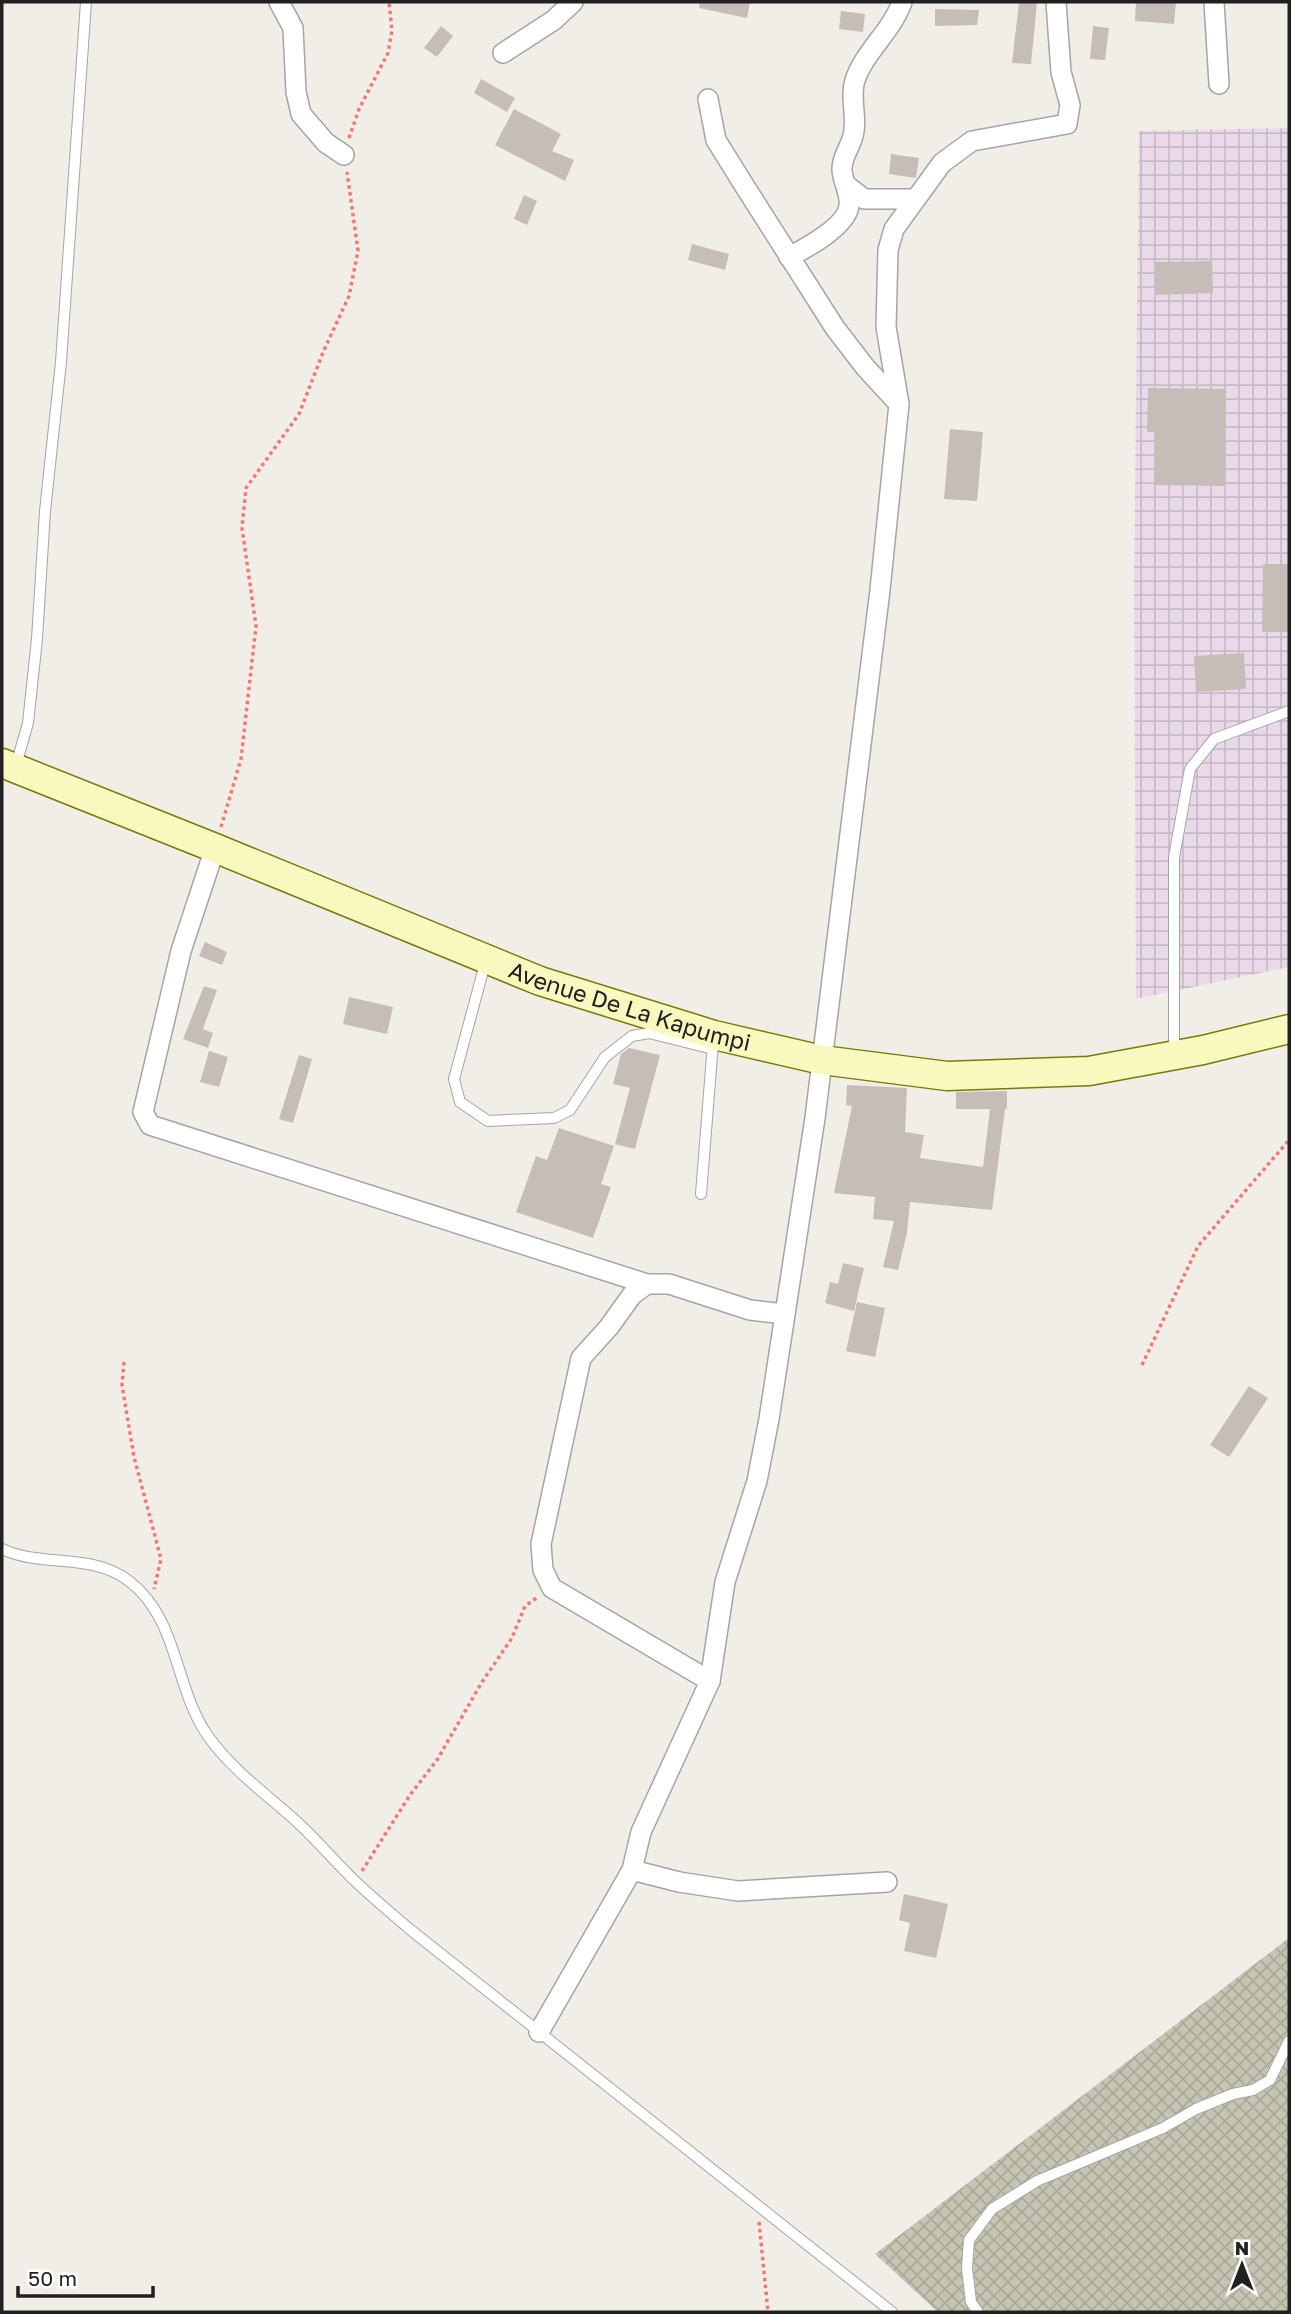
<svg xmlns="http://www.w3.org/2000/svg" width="1291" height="2314" viewBox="0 0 1291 2314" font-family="'Golos Text',sans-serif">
<defs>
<pattern id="industrial-grid" width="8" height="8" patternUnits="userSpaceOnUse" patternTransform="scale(1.75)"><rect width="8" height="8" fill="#eadae9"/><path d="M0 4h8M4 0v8" fill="none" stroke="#c8bbc8"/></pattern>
<pattern id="construction-cross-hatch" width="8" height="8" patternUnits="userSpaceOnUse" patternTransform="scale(1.75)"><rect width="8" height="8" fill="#c6c5b4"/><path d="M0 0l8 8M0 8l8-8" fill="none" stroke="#aaa99a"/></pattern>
</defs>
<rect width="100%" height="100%" fill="#f1eee8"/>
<!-- industrial -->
<path fill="url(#industrial-grid)" d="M1289,128v839l-153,32 -2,-419 5,-449z"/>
<!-- construction -->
<path fill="url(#construction-cross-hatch)" d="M1289,1938v374h-351l-63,-58z"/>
<!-- building -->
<g fill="#c6bdb8">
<path d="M700,2h50l-3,16 -48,-10z"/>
<path d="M1019,2h18l-6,62 -19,-1z"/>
<path d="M1136,2h40l-2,22 -39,-3z"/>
<path d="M935,9l44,1 -2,15 -42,1z"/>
<path d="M841,11l24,3 -2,18 -24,-3z"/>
<path d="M441,26l12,10 -16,21 -13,-9z"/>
<path d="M1093,26l16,2 -4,32 -15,-1z"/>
<path d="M481,79l34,19 -8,14 -33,-19z"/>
<path d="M514,109l47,25 -9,17 22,9 -9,21 -70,-36z"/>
<path d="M891,154l28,4 -3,20 -27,-4z"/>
<path d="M524,195l13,6 -10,24 -13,-6z"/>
<path d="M692,244l37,10 -4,16 -37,-10z"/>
<path d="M1212,261l1,32 -57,2 -1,-33z"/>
<path d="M1148,388l78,1 -2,97 -70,-1 1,-53h-8z"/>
<path d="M950,429l33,3 -6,69 -33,-2z"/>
<path d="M1263,564h26v68h-27z"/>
<path d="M1244,653l2,36 -50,3 -2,-36z"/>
<path d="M205,942l22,10 -5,13 -23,-9z"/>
<path d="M204,986l13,4 -14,39 10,4 -5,15 -25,-9z"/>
<path d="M349,997l44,10 -6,27 -44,-10z"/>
<path d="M629,1048l31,7 -25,94 -20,-5 15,-56 -17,-4 8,-30z"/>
<path d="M209,1051l19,6 -9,30 -19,-5z"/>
<path d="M299,1055l13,4 -19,64 -14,-4z"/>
<path d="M847,1085l60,3 -2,44 19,3 -4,23 63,9 7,-58h-34v-17l51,-1v18h-2l-13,101 -82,-8 -3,31 -9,37 -15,-3 11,-46 -21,-2 2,-22 -41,-4 18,-87 -6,-1z"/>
<path d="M559,1128l55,18 -13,38 10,3 -18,51 -77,-26 20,-56 11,4z"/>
<path d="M843,1263l21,5 -10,43 -29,-8 5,-21 8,2z"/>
<path d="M857,1302l28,6 -10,49 -29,-6z"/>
<path d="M1249,1386l19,12 -39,59 -19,-12z"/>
<path d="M904,1894l44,10 -12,54 -32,-7 6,-28 -11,-3z"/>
</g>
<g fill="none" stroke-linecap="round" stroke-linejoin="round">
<defs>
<g id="service">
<path d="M16,765l12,-42 9,-84 8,-128 16,-149 25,-360"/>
<path d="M486,960l-32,119 6,23 28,19 66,-3 16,-8 35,-53 27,-21 17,-3 64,16"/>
<path d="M1174,1051v-194l16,-88 24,-30 75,-28"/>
<path d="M701,1194l12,-151"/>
<path d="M2,1549c40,19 89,3 127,32 50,38 45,107 79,155 23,33 58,58 88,85 21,19 39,41 60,61 18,17 37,33 56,49l480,381"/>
<path d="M978,2312l-7,-10 -4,-34 2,-28 23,-31 45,-28 126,-53 33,-19 37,-15 20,-4 17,-10 19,-39"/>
</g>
<g id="minor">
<path d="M279,2l14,26 3,64 5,22 25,29 18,12"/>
<path d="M1214,2l5,82"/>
<path d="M503,53l51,-33 19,-18"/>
<path d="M708,99l8,41 26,42 93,146 30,39 34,37 -19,186 -65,528 -46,301 -12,62 -32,101 -15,99 -69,151 -9,38 47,12 59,9 149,-9"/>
<path d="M846,185l18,14h50"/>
<path d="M789,257c17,-9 57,-30 60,-51 2,-12 -7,-25 -7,-37 0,-12 7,-20 10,-30 7,-19 -3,-40 3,-59 10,-29 37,-49 47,-78"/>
<path d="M899,404l-13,-77 2,-77 6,-21 48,-66 30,-22 95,-17 3,-19 -9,-33 -5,-70"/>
<path d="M215,848l-34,103 -38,161 7,13 497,159"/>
<path d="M710,1681l-158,-93 -9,-18 -2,-26 40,-186 28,-31 23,-32 15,-11h22l81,26 34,4"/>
<path d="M539,2032l93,-162"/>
</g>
<g id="secondary">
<path id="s1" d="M2,763l213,85 325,133 174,54 108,25 125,16 142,-5 114,-21 86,-21"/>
</g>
</defs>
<!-- service casing -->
<use href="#service" stroke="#a5a5a5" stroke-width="12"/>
<!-- minor casing -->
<use href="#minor" stroke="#a5a5a5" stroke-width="22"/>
<!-- secondary casing -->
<use href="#secondary" stroke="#767b06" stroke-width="31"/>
<!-- path -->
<g stroke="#f97772" stroke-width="3.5" stroke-dasharray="3.5 3.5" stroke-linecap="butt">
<path d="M349,138l10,-29 29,-56 4,-22 -3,-29"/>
<path d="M221,827l20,-68 15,-133 -14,-98 4,-40 53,-74 25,-64 25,-54 9,-45 -11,-79"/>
<path d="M124,1362l-2,23 12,72 27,102 -7,30"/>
<path d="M1142,1365l56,-119 91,-106"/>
<path d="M362,1871l48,-76 27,-35 45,-78 30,-44 13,-32 13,-9"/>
<path d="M759,2222l9,90"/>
</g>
<!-- service -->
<use href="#service" stroke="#fff" stroke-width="10"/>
<!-- minor -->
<use href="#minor" stroke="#fff" stroke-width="19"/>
<!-- secondary -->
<use href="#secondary" stroke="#f9f8bf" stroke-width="28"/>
</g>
<g text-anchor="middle" stroke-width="5" stroke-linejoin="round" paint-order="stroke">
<!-- street labels -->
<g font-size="23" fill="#212121" stroke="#fff">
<text dy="8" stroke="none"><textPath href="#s1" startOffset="674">Avenue De La Kapumpi</textPath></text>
</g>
</g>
<!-- border -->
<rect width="1291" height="2314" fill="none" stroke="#212121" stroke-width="7"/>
<!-- north arrow -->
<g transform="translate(1242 2265)" stroke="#ffffff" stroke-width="5" paint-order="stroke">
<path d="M0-5L12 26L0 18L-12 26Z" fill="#212121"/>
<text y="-10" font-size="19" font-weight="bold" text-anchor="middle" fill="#212121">N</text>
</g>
<!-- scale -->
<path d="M18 2286v10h135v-10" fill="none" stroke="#212121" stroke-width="3.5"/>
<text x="28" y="2286" font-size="21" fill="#212121" stroke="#ffffff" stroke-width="5" paint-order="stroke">50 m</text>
</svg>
